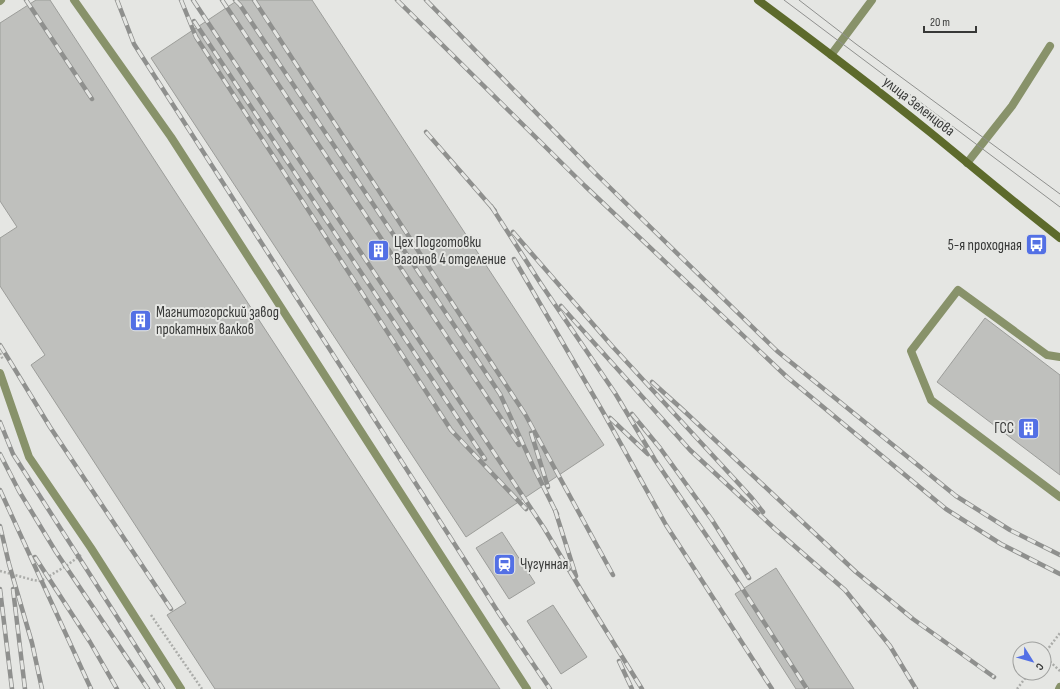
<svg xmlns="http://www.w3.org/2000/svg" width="1060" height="689" viewBox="0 0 1060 689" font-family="'Sofia Sans Condensed',sans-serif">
<rect width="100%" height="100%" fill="#e5e6e3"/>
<!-- building -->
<g fill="#bfc0bd" stroke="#9c9d9a">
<path d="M36,0h14l450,689h-285l-48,-74 19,-12 -155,-238 14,-10 -45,-69v-48l17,-11 -17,-26v-178z"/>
<path d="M238,0h74l292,445 -138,92 -315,-479z"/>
<path d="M985,318l75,57v100l-123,-93z"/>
<path d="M502,532l33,51 -26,16 -33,-51z"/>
<path d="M776,568l78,121h-58l-61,-95z"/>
<path d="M553,605l34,52 -26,17 -34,-53z"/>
</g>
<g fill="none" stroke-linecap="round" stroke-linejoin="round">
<!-- path -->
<g stroke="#abaca9" stroke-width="2.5" stroke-dasharray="2 2" stroke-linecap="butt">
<path d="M0,353l3,7"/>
<path d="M0,571l33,9 8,1 25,-15 15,-11"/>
<path d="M151,615l51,74"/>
<path d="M1044,654l16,-21"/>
<path d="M1044,656l16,15"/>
<path d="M1017,689l12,-16"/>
</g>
<!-- service -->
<g stroke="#88926a" stroke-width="8">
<path d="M74,0l97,137 356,552"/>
<path d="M0,1l1,-1"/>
<path d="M831,55l41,-55"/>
<path d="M967,163l45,-57 38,-60"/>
<path d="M1060,357l-13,-2 -89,-65 -47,61 20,49 129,97"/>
<path d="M0,373l29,84 62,91 90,141"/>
<path d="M1059,689l1,-2"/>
</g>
<!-- secondary -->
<path stroke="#5d6a2c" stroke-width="8" d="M758,0c58,43 116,87 173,133 43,35 85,71 129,105"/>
<!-- tram -->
<g stroke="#8f908e" stroke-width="1">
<path d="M784,0l276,207"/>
<path d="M799,0l57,44 204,150"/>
</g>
<defs>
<g id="rail">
<path d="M26,0l66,99"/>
<path d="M117,0l17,44 366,571 50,74"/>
<path d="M181,0l15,37 255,393 75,79"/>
<path d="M193,0l351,528 37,62 61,99"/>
<path d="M222,0l297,445"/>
<path d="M235,0l5,5 260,389 34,74 23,46"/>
<path d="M254,0l271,414 88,161"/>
<path d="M397,0l188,186 202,191 159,132 55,35 59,30"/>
<path d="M426,0l169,173 182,178 179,145 54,34 50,25"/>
<path d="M194,21l291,438"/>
<path d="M426,132l69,79"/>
<path d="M491,206l50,78 74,109 40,67 85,125 67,104"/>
<path d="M513,232l99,114 139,151 12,15"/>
<path d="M514,259l89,153 63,113 106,164"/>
<path d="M561,306l129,144 85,79 70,61 45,56 26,43"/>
<path d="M0,345l50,82 121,182"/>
<path d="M652,382l30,27 174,163 57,47 81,58"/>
<path d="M632,414l28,34 52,72 37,58"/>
<path d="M610,418l38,36"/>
<path d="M0,422l13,32 150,235"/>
<path d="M531,433l17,54"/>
<path d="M0,454l19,37 37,61 92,137"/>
<path d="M0,490l91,199"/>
<path d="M555,510l21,66"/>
<path d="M0,526l9,38 23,79 10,46"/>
<path d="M35,557l55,85 27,47"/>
<path d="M0,589l12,100"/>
<path d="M13,589l12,100"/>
<path d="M619,661l13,28"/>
</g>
</defs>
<!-- rail casing -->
<use href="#rail" stroke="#8f908e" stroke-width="4.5"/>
<!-- rail -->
<use href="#rail" stroke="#e5e6e3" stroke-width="3" stroke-dasharray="9" stroke-linecap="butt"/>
</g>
<!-- icons -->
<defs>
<symbol id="bus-square" viewBox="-11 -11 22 22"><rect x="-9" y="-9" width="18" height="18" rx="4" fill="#5370e5" stroke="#e5e6e3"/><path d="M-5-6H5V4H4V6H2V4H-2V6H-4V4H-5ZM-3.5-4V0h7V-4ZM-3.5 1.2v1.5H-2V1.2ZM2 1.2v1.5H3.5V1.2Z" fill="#fff"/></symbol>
<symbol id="building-square" viewBox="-11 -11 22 22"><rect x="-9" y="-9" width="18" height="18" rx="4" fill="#5370e5" stroke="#e5e6e3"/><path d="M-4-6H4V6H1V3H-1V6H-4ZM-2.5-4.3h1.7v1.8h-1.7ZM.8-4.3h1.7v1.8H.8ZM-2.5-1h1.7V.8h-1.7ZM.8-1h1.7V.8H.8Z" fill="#fff"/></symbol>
<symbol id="station-square" viewBox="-11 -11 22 22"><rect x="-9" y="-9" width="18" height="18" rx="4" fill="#5370e5" stroke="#e5e6e3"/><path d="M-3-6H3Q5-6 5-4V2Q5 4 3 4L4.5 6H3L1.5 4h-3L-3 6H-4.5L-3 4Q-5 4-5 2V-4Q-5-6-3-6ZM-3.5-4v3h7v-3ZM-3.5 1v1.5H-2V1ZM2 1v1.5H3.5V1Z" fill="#fff"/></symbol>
</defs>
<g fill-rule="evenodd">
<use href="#bus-square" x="1024" y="232" width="25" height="25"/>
<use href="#building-square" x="366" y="238" width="25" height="25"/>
<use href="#building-square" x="128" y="308" width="25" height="25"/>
<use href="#building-square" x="1016" y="416" width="25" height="25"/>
<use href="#station-square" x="492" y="552" width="25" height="25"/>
</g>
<g text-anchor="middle" stroke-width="4" stroke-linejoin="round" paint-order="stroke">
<!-- street labels -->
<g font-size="15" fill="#373837" stroke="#e5e6e3">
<text transform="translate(919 106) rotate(38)" y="5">улица Зеленцова</text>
</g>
<!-- poi labels -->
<g font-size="15" fill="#373837" stroke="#e5e6e3" text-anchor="start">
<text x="394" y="247">Цех Подготовки<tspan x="394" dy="17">Вагонов 4 отделение</tspan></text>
<text x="1022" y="250" text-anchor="end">5-я проходная</text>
<text x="156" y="317">Магнитогорский завод<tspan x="156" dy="17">прокатных валков</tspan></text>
<text x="1014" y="433" text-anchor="end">ГСС</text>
<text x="520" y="569">Чугунная</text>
</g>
</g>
<!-- north arrow -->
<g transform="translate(1032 661) rotate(127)"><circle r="19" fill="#e5e6e3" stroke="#9fa09e"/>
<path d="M0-3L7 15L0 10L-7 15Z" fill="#5370e5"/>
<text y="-6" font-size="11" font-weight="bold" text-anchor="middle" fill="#373837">С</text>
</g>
<!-- scale -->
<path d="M924 26v6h52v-6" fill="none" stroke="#373837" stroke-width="2"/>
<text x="930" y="26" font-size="12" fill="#373837" stroke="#e5e6e3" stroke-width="3" paint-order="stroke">20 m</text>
</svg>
